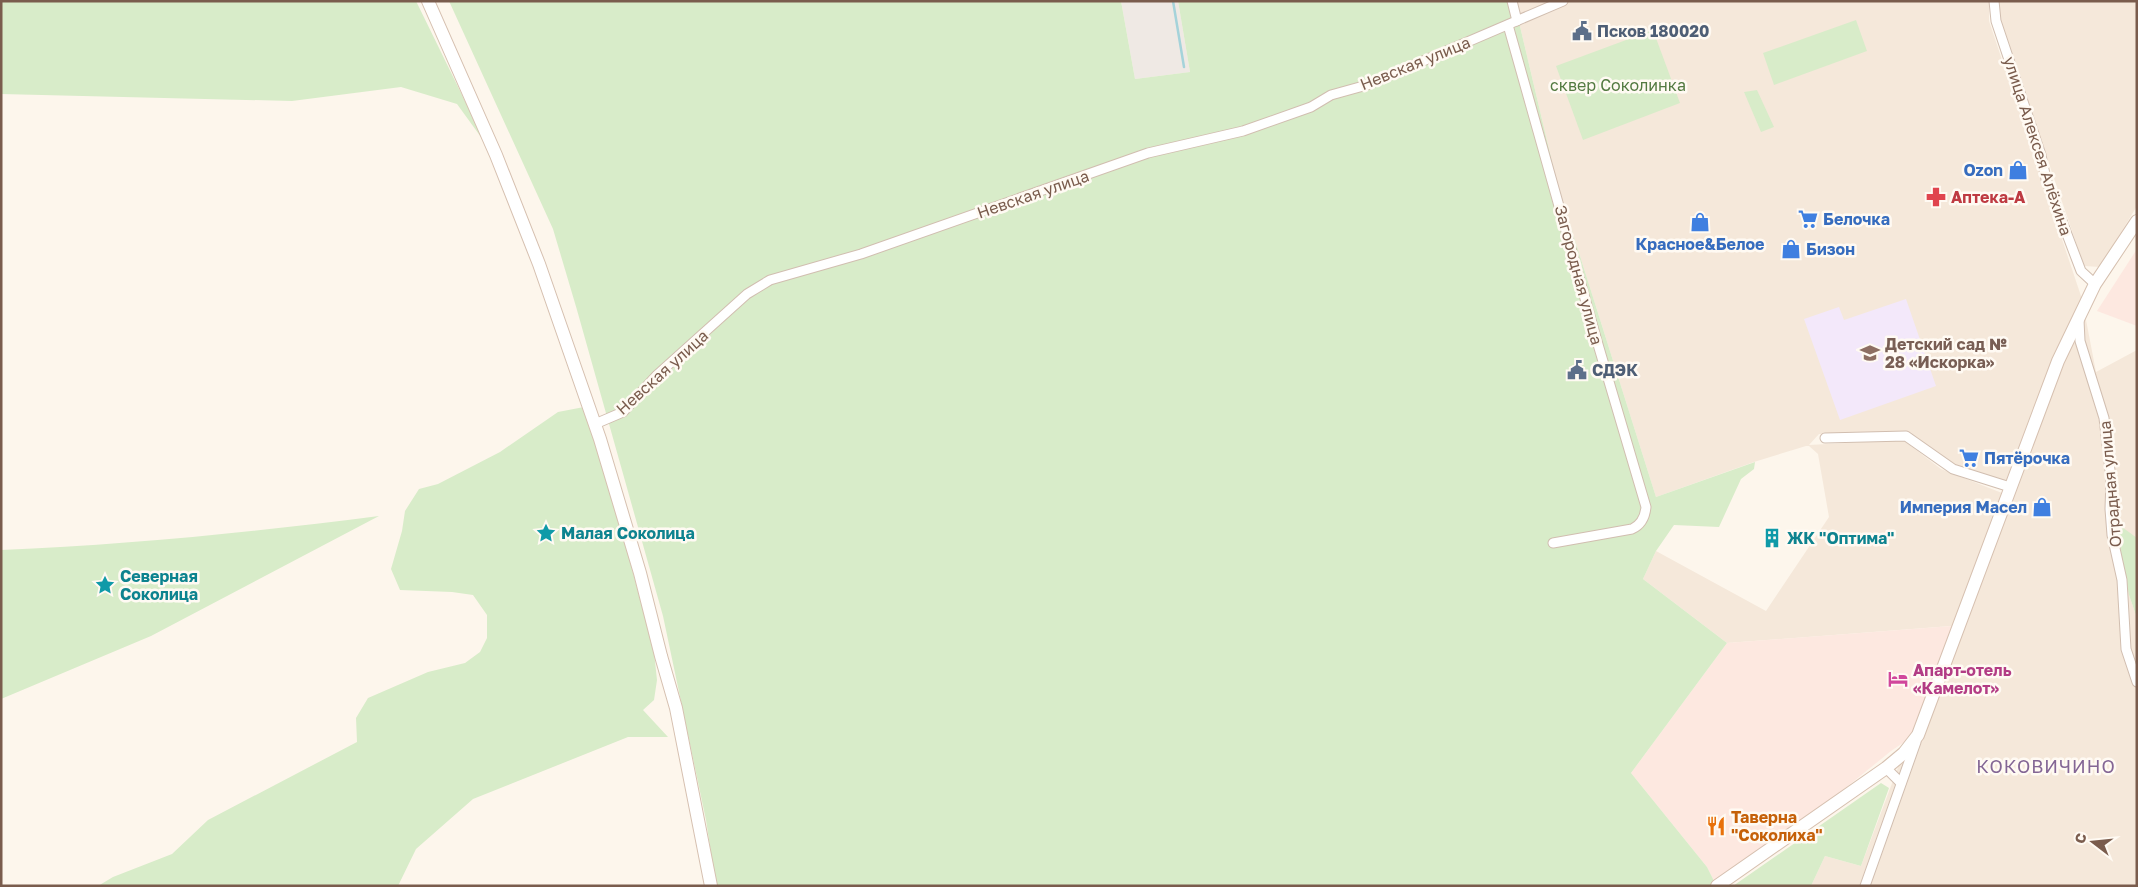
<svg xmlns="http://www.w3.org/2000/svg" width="2138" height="887" viewBox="0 0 2138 887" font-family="'Golos Text',sans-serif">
<rect width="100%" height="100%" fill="#fdf6ec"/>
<!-- residential -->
<g fill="#f5e8da" fill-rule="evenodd">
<path d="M1514,1h475v20l93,278 14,73 41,-22v189l-8,56 8,23v268h-326l14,-30 36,10 90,-240 -224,17 -84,-64 13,-28 110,60 63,-94 -11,-63 -9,-8h-3l-52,16 -98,35 -99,-314zM1866,432h43l46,34 50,18 -3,9 -61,-24 -38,-29 -94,5 10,-11z"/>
<path d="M1998,1h139v205l-37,61 -16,-1 -84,-246z"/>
</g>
<!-- commercial -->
<g fill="#fde8e0">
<path d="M2137,249v77l-40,-15z"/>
<path d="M1952,626l-42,112 -19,13 -90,73 -86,59 -8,-16 -76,-94 96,-130z"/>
</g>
<!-- industrial -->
<path fill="#efe9e4" d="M1121,1h57l12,71 -55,7z"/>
<!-- education -->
<path fill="#f3e8fa" d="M1906,299l30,87 -96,34 -36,-101 35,-12 5,13z"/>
<!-- green -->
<g fill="#d8ecc9">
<path d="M1,1h415l70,143 -29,-40 -56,-17 -109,14 -291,-7z"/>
<path d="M449,1h672l14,78 55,-7 -12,-71h336l43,182 99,314 99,-35 -1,7 -13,10 -22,48 -45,-2 -18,26 -13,28 84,64 -96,130 76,94 8,16 -5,3h-994l-10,-66 -43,-204 -86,-306 -24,-81z"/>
<path d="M1856,20l11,31 -93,34 -11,-32z"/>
<path d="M1653,30l27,73 -97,37 -27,-74z"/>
<path d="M1757,90l17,37 -13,5 -17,-40z"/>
<path d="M584,407l27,83 43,162 3,28 -3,20 -11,10 25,27h-40l-155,62 -57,50 -18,37h-300l15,-9 59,-23 36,-34 149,-78 -1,-24 12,-20 60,-26 37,-9 15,-11 7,-14v-23l-14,-20 -21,-3 -52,-2 -9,-21 11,-38 3,-20 14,-22 19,-5 62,-32 58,-40z"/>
<path d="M379,516l-228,120 -150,63v-149c127,-5 253,-18 378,-34z"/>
<path d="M2115,522l22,16v80l-8,-23z"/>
<path d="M1881,783l8,5 -28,78 -36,-10 -14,30h-78z"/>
</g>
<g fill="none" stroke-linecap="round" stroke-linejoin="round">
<!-- stream -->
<path stroke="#a5d3da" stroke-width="2.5" d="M1173,1l11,66"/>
<defs>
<g id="street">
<path d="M1512,1l5,20"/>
<path d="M1994,1l2,20 45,134 5,24 35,92 14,13"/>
<path d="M1508,25l89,316 49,166c-1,10 -5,18 -14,22l-79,14"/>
<path d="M2079,320l1,21 24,77 7,61 -1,30 2,26 10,45 4,69 11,33"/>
<path d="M595,424l28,-12 34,-37 90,-81 23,-14 91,-26 287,-101 95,-22 68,-24 20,-12 36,-10 196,-84"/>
<path d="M1825,438l81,-2 47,33 57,18"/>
<path d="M1886,768l15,15"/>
<path d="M1865,886l51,-144"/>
</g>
<g id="secondary">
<path d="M428,1l68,154 43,109 61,175 40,134 21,83 15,52 35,178"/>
<path d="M1717,886l169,-118 18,-15 14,-18 140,-374 37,-77 42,-63"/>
</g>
</defs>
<!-- street casing -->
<use href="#street" stroke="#d1beb0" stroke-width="11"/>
<!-- secondary casing -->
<use href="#secondary" stroke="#d6c0b0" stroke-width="14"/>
<!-- street -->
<use href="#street" stroke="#fff" stroke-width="9"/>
<!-- secondary -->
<use href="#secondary" stroke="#fff" stroke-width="12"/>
</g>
<!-- icons -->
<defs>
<symbol id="civic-bare" viewBox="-9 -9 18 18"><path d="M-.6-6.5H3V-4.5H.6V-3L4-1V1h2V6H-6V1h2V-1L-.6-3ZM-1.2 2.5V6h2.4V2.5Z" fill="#5c6f8a" stroke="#fffaf3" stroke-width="2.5" paint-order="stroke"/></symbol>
<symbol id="shop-bare" viewBox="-9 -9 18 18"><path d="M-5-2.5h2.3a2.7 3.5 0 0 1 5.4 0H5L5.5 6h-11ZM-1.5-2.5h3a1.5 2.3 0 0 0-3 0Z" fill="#3f7fe0" stroke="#fffaf3" stroke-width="2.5" paint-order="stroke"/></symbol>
<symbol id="pharmacy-bare" viewBox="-9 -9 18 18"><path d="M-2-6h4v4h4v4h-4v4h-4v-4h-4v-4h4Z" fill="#e0444e" stroke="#fffaf3" stroke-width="2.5" paint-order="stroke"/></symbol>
<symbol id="supermarket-bare" viewBox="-9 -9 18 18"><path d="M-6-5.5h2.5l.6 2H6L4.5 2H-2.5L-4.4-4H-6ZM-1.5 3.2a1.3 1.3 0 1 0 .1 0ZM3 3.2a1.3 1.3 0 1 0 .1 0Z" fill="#3f7fe0" stroke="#fffaf3" stroke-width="2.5" paint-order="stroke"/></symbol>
<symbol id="school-bare" viewBox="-9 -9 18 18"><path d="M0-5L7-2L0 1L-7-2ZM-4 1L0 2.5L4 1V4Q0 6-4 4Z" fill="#8d6e63" stroke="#fffaf3" stroke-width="2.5" paint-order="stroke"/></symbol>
<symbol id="sight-bare" viewBox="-9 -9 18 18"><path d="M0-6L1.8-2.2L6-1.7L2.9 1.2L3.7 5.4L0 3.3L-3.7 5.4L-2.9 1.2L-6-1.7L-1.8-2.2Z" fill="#0f9aa8" stroke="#fffaf3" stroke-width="2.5" paint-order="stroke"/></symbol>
<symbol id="building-bare" viewBox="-9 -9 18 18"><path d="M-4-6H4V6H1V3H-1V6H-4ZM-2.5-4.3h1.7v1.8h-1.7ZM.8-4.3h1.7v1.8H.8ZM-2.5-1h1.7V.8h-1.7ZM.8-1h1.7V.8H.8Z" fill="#0f9aa8" stroke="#fffaf3" stroke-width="2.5" paint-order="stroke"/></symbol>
<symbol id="hotel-bare" viewBox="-9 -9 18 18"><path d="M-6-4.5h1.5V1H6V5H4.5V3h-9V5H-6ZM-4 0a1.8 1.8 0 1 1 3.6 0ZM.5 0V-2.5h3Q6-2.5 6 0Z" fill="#d1479c" stroke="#fffaf3" stroke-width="2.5" paint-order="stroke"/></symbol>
<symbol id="restaurant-bare" viewBox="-9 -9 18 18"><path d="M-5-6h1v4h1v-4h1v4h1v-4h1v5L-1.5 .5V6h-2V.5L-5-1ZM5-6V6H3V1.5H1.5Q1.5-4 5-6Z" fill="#e8710a" stroke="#fffaf3" stroke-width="2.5" paint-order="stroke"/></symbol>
</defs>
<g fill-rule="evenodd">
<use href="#civic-bare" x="1568" y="17" width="28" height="28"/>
<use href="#shop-bare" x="2004" y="156" width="28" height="28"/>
<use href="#pharmacy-bare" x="1922" y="183" width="28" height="28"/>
<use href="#supermarket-bare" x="1794" y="205" width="28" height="28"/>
<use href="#shop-bare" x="1686" y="208" width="28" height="28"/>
<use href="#shop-bare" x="1777" y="235" width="28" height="28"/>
<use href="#school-bare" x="1856" y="339" width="28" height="28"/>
<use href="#civic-bare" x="1563" y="356" width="28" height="28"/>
<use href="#supermarket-bare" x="1955" y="444" width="28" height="28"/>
<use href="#shop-bare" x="2028" y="493" width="28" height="28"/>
<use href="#sight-bare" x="532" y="519" width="28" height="28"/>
<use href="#building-bare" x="1758" y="524" width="28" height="28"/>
<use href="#sight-bare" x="91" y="571" width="28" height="28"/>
<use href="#hotel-bare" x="1884" y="665" width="28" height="28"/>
<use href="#restaurant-bare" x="1702" y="812" width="28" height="28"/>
</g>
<g text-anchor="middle" stroke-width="5" stroke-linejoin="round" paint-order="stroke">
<!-- service labels -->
<g font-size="16" font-weight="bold" fill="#4e5e75" stroke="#fffaf3" text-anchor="start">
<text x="1597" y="37">Псков 180020</text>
<text x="1592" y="376">СДЭК</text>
</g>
<!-- street labels -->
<g font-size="16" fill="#7a5c4d" stroke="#fffaf3">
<text transform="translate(1415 63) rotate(-22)" y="6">Невская улица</text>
<text transform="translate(2038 146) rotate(72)" y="6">улица Алексея Алёхина</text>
<text transform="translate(1033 194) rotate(-19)" y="6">Невская улица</text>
<text transform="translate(1579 275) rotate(75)" y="6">Загородная улица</text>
<text transform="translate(662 372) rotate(-42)" y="6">Невская улица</text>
<text transform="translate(2110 484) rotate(-95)" y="6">Отрадная улица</text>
</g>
<!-- park labels -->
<g font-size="16" fill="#537a41" stroke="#fffaf3">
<text x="1618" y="91">сквер Соколинка</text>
</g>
<!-- shop labels -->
<g font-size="16" font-weight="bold" fill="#366cbe" stroke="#fffaf3" text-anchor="start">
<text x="2003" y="176" text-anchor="end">Ozon</text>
<text x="1823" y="225">Белочка</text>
<text x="1700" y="250" text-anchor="middle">Красное&amp;Белое</text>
<text x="1806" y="255">Бизон</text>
<text x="1984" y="464">Пятёрочка</text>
<text x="2027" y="513" text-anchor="end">Империя Масел</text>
</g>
<!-- health labels -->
<g font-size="16" font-weight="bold" fill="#be3a42" stroke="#fffaf3" text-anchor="start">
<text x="1951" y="203">Аптека-А</text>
</g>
<!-- education labels -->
<g font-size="16" font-weight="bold" fill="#785e54" stroke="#fffaf3" text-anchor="start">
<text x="1885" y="350">Детский сад №<tspan x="1885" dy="18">28 «Искорка»</tspan></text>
</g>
<!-- culture labels -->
<g font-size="16" font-weight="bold" fill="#0d838f" stroke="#fffaf3" text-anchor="start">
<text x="561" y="539">Малая Соколица</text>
<text x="1787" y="544">ЖК "Оптима"</text>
<text x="120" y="582">Северная<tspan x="120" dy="18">Соколица</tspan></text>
</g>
<!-- hotel labels -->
<g font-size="16" font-weight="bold" fill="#b23c85" stroke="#fffaf3" text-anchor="start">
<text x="1913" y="676">Апарт-отель<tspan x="1913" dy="18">«Камелот»</tspan></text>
</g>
<!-- food labels -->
<g font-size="16" font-weight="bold" fill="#c56008" stroke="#fffaf3" text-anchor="start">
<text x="1731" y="823">Таверна<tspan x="1731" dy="18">"Соколиха"</tspan></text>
</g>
<!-- neighbourhood labels -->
<g font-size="18" letter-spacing="1" fill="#846695" stroke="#fffaf3">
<text x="2046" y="773">КОКОВИЧИНО</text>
</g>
</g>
<!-- border -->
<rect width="2138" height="887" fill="none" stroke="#7a5c4d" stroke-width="5"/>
<!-- north arrow -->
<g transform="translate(2093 842) rotate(286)" stroke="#fffaf3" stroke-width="4" paint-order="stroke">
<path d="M0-4L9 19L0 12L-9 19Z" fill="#7a5c4d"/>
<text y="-8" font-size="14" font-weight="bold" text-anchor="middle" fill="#7a5c4d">С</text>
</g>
</svg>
